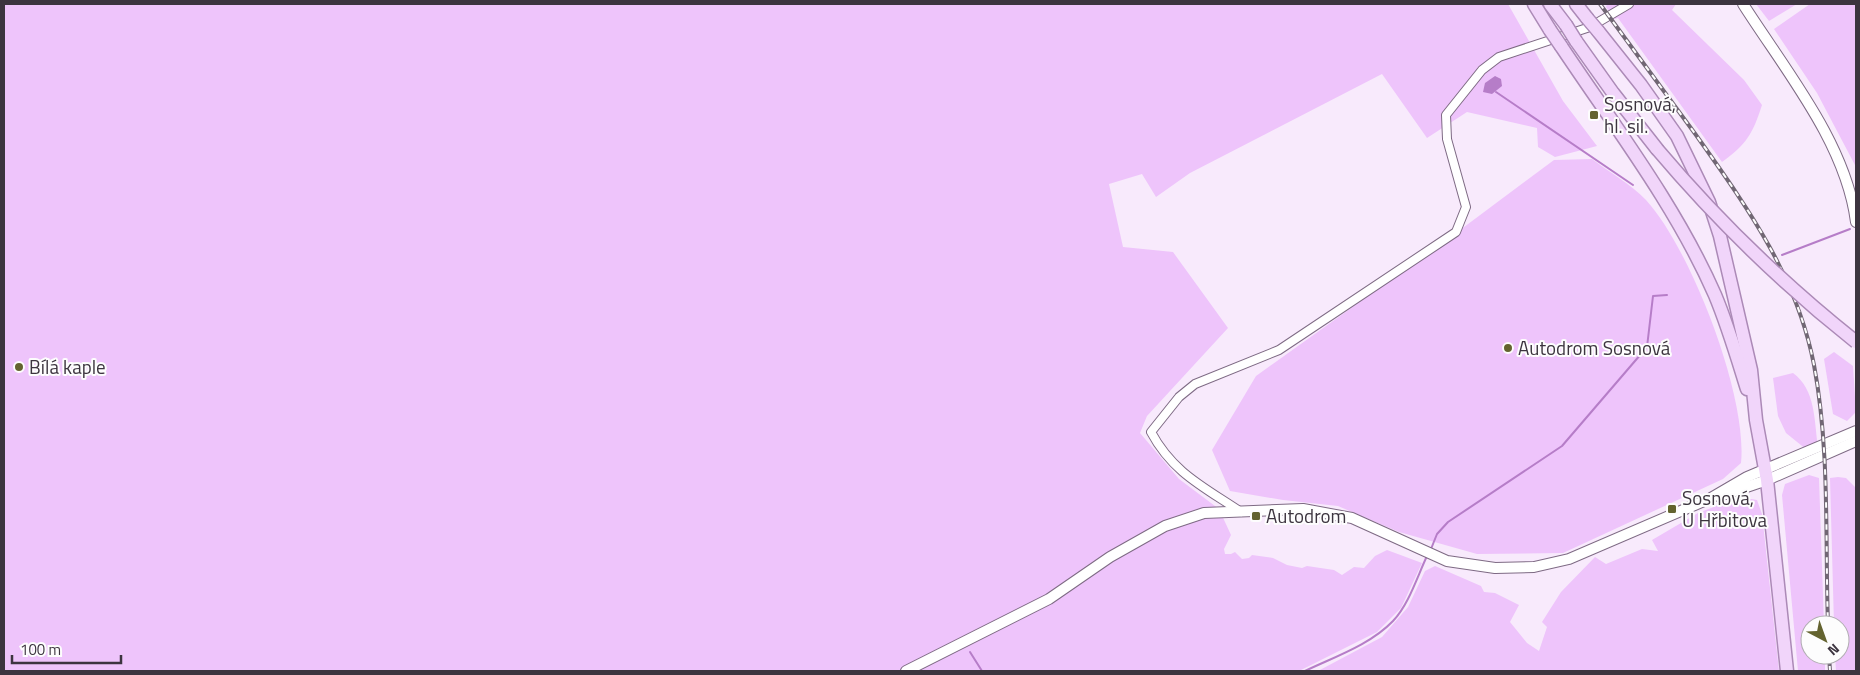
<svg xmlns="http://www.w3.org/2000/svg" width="1860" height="675" viewBox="0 0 1860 675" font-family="'Titillium Web',sans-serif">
<rect width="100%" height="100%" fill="#f8eafc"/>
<!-- green -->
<g fill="#eec4fb">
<path d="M4,4h1504l55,97 34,45 -42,11 -17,-10 -1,-19 -70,-16 -40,26 -45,-64 -192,99 -34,24 -14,-23 -33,10 14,63 50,5 55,76 -81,88 -7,17 39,46 40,30 12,26 -7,14 1,5h6l4,-2 7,7 7,-1 3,-3 21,3 14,7 15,3 5,-2 27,4 8,5 12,-8 10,1 11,-12 12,-6 35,13 -21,45 -24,24 -78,39h-1295z"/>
<path d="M1607,4h69l-4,6 72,70 18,25c-9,28 -15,39 -40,57l-104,-144 -3,1 -9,-12z"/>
<path d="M1756,4h41l-28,17z"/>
<path d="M1810,4h46v163l-39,-74 -43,-64z"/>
<path d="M1592,159c17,13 39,25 54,41 45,49 102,197 95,263l-18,16 -160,74 -86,1 -78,-22 -61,-26 -55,-6 -53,-9 -18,-41 44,-74 196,-140 102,-76z"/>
<path d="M1834,352l19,14 3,46 -9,9 -14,-7 -9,-55z"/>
<path d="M1793,373c23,17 21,47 25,74l-11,3 -21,-17 -8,-17 -5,-38z"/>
<path d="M1809,475l10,3 5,147h-14v30h15v16h-27l-16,-176 3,-11z"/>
<path d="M1838,477l8,1 10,10v183h-20l-1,-16h5v-30h-6l-4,-147z"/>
<path d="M1740,497l17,3 5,14 17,157h-461l64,-34 26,-30 17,-36 10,-5 46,20 3,6 11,1 24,12 -9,17 17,21 12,8 8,-24 -5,-5 19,-30 34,-35 11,7 36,-15 16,2 -6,-11 46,-27z"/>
</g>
<!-- water -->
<path fill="#b67dc8" d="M1495,76l6,3 1,7 -10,8 -9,-2 2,-9z"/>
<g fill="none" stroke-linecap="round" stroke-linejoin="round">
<!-- stream -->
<g stroke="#b67dc8" stroke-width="2">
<path d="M1496,92l137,93"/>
<path d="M1782,255l68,-26"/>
<path d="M1431,549l6,-15 11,-12 114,-76 85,-99 6,-51 14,-1"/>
<path d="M970,652l12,19"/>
<path d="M1305,671c29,-14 65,-26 88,-50 16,-17 24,-44 34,-65"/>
</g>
<defs>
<path id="minor" d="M1241,512c-37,-25 -68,-39 -90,-80l28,-35 16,-13 84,-34 177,-118 10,-25 -19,-68 -1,-24 36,-45 17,-13 91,-30 39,-23"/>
<g id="tertiary">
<path d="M1743,4c42,66 103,139 113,218"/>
<path d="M1726,494l41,-14 89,-39"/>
<path d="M906,671l143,-72 61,-42 55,-31 39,-13 99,-4 49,9 95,43 48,7 39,-1 35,-8 142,-61 36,-21 109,-46"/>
</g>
<g id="primary">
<path d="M1534,4l16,26"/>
<path d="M1550,4l16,21"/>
<path d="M1576,4l11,14"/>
<path d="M1598,31l43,54 36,51 32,66 11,34 31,134 5,50 11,60 20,191"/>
<path d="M1576,41l37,52 44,56"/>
<path d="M1561,46c54,81 115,160 154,249 13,31 22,62 32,94"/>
</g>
</defs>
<!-- minor casing -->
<use href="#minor" stroke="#7e6a84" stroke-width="10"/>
<!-- tertiary casing -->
<use href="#tertiary" stroke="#7e6a84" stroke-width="12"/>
<!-- primary casing -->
<use href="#primary" stroke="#ac8ab7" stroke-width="15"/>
<!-- minor -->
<use href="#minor" stroke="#fff" stroke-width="8"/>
<!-- tertiary -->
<use href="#tertiary" stroke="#fff" stroke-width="10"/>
<!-- primary -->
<use href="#primary" stroke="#f1d5fa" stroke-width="12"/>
<defs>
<g id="rail">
<path d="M1600,4c32,44 64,87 96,131 51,72 101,141 118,230 16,85 11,174 14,260"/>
<path d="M1829,655l1,16"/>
</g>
</defs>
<!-- rail casing -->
<use href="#rail" stroke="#716774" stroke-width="4"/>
<!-- rail -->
<use href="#rail" stroke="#fdfdfd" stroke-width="2" stroke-dasharray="5.5" stroke-linecap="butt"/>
<defs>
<g id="primary-bridge">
<path d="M1587,18l11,13"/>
<path d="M1566,25l10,16"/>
<path d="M1550,30l11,16"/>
<path d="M1657,149c60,71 126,135 199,193"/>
</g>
</defs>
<!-- primary-bridge casing -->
<use href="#primary-bridge" stroke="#ac8ab7" stroke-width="15" stroke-linecap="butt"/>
<!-- primary-bridge -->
<use href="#primary-bridge" stroke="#f1d5fa" stroke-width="12"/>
</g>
<!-- markers -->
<g fill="#63632f" stroke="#fdfdfd" stroke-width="2">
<rect x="1589" y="110" width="10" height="10" rx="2.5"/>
<circle cx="1508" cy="348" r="5"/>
<circle cx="19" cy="367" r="5"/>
<rect x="1667" y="504" width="10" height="10" rx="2.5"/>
<rect x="1251" y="511" width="10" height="10" rx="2.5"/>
</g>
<g text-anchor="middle" stroke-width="4" stroke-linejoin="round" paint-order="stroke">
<!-- poi labels -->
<g font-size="19" fill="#3c343f" stroke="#fdfdfd" text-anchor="start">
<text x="1604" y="111">Sosnová,<tspan x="1604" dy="22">hl. sil.</tspan></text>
<text x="1518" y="355">Autodrom Sosnová</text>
<text x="29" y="374">Bílá kaple</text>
<text x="1682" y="505">Sosnová,<tspan x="1682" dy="22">U Hřbitova</tspan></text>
<text x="1266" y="523">Autodrom</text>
</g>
</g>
<!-- border -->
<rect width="1860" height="675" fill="none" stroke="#3c343f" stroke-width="10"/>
<!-- north arrow -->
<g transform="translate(1825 640) rotate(139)"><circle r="24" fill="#fdfdfd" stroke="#b0adb1"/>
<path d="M0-4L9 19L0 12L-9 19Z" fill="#63632f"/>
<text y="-8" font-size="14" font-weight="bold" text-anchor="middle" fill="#3c343f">N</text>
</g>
<!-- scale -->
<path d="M12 655v8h109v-8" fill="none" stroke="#3c343f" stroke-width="2.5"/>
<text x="20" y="655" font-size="15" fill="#3c343f" stroke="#fdfdfd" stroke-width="4" paint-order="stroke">100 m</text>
</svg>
